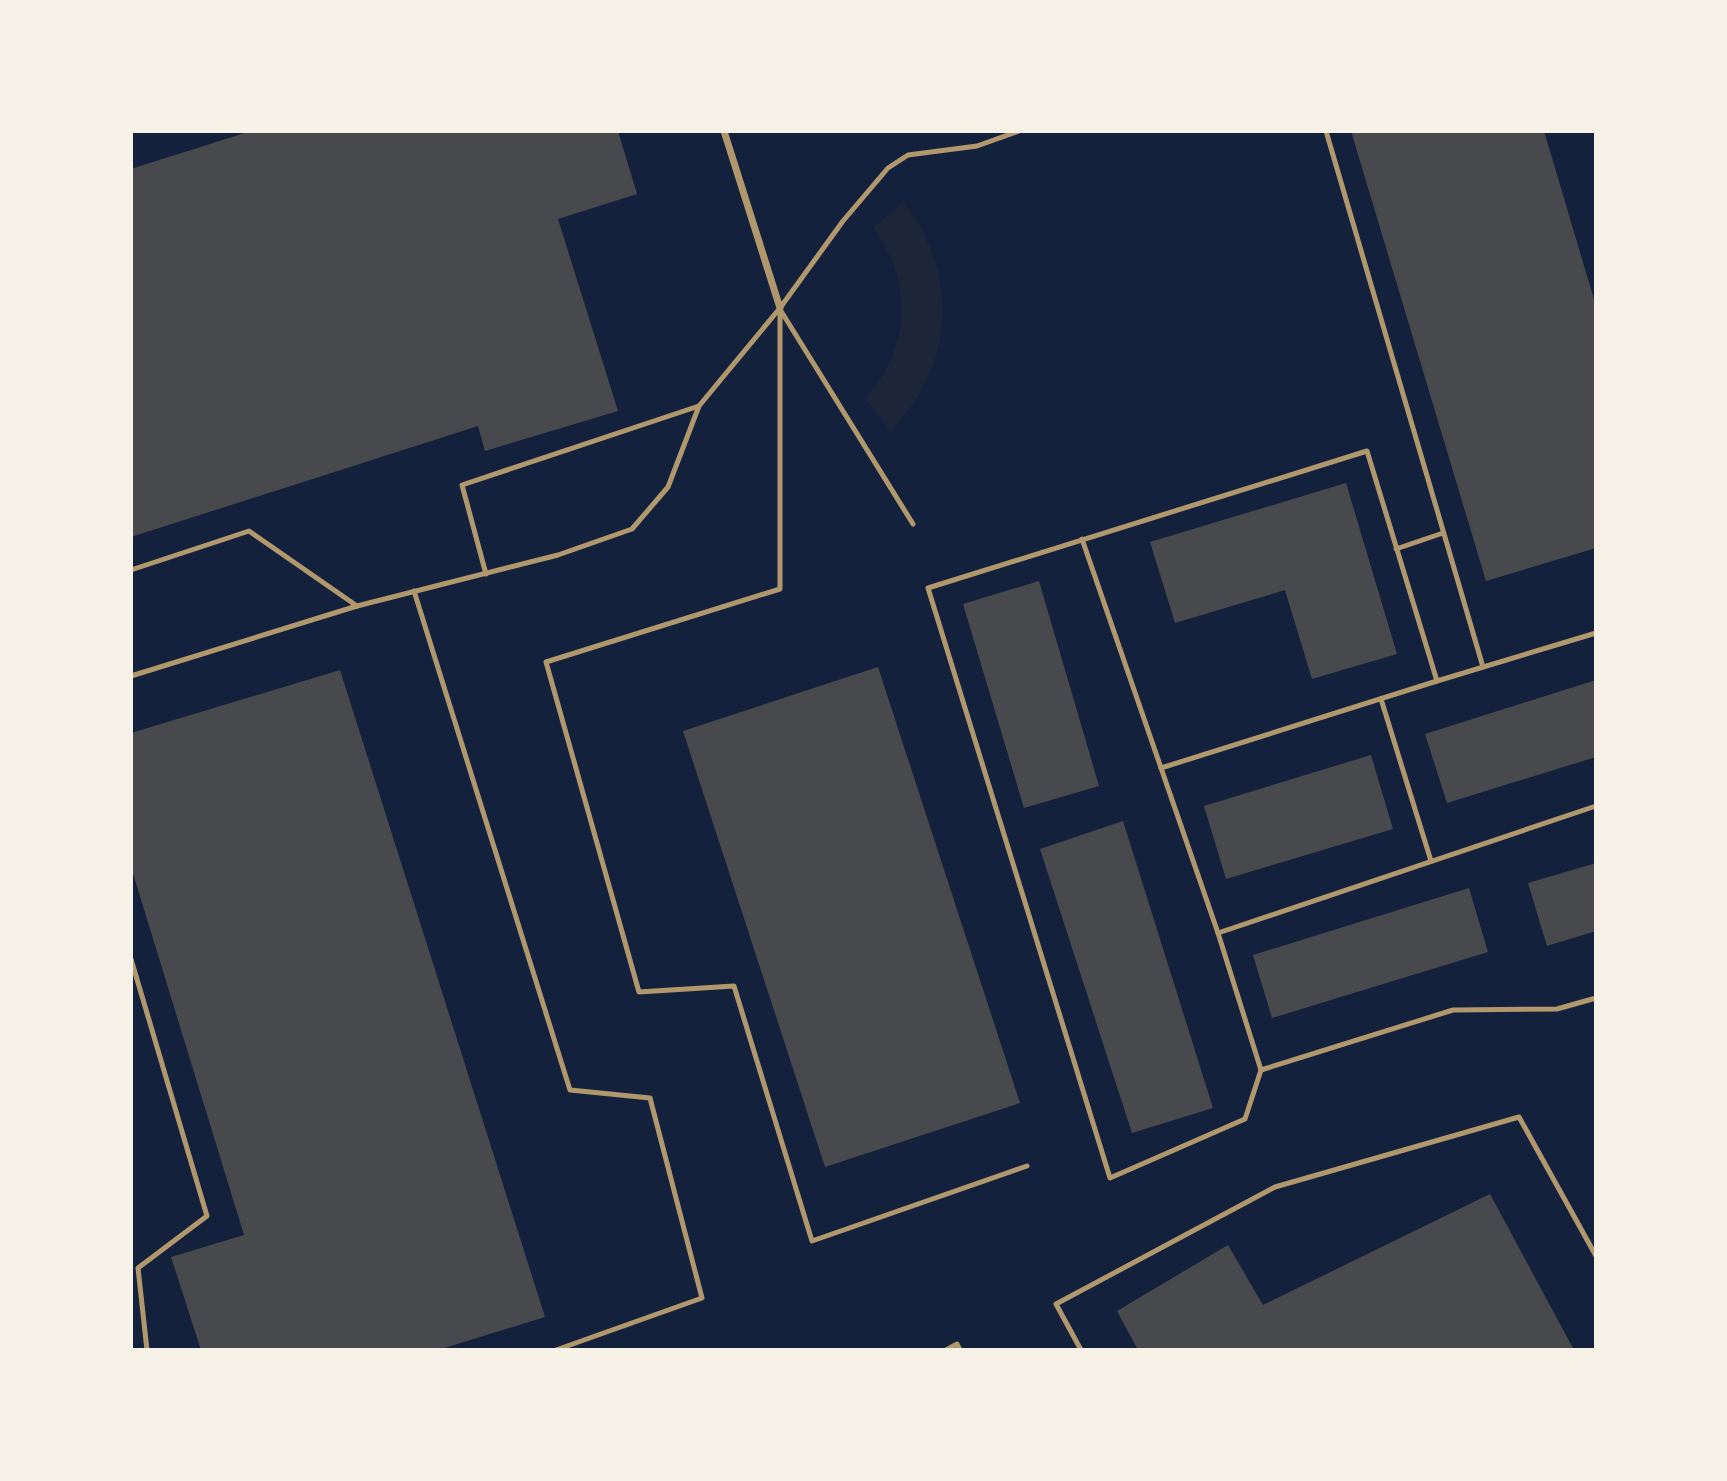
<svg xmlns="http://www.w3.org/2000/svg" width="1727" height="1481" viewBox="0 0 1727 1481" font-family="'Fira Sans Condensed',sans-serif">
<rect width="100%" height="100%" fill="#14213d"/>
<!-- green -->
<path fill="#1d2539" d="M903,202c13,14 20,29 27,46 27,67 9,133 -40,184l-25,-34c47,-49 48,-117 8,-170z"/>
<!-- building -->
<g fill="#48494c">
<path d="M251,131h367l19,63 -79,25 60,192 -133,40 -7,-25 -347,111v-368z"/>
<path d="M1351,131h193l52,175v242l-110,33z"/>
<path d="M1346,483l51,171 -85,25 -27,-89 -110,33 -25,-81z"/>
<path d="M1039,581l60,205 -75,22 -61,-204z"/>
<path d="M878,667l142,436 -195,64 -142,-436z"/>
<path d="M340,670l205,647 -107,33h-237l-30,-93 73,-22 -113,-368v-134z"/>
<path d="M1596,680v77l-149,46 -22,-69z"/>
<path d="M1371,755l22,74 -167,50 -22,-73z"/>
<path d="M1123,821l90,287 -81,25 -92,-284z"/>
<path d="M1596,863v68l-49,15 -19,-63z"/>
<path d="M1469,888l19,64 -216,66 -19,-63z"/>
<path d="M1490,1194l84,156h-436l-21,-39 111,-66 35,60z"/>
</g>
<g fill="none" stroke-linecap="round" stroke-linejoin="round">
<!-- service -->
<g stroke="#b1986c" stroke-width="5">
<path d="M1326,131l157,536"/>
<path d="M780,308v281l-234,73 93,330 95,-6 78,255 215,-75"/>
<path d="M781,311l132,213"/>
<path d="M1082,539l136,394 43,137"/>
<path d="M1396,549l47,-16"/>
<path d="M131,570l118,-39 108,75"/>
<path d="M486,574l-24,-89 237,-79"/>
<path d="M414,591l156,499 80,8 52,200 -146,52"/>
<path d="M1596,633l-159,48 -70,-230 -439,137 182,590 135,-59 16,-49 192,-60 104,-1 39,-11"/>
<path d="M131,676l226,-70 201,-51 74,-26 36,-42 31,-81 81,-98 63,-87 45,-53 20,-13 69,-9 42,-15"/>
<path d="M1381,699l50,162"/>
<path d="M1161,768l276,-87"/>
<path d="M1218,933l378,-127"/>
<path d="M131,959l76,257 -69,52 9,82"/>
<path d="M946,1350l11,-6 3,6"/>
<path d="M1081,1350l-25,-46 219,-117 244,-70 77,139"/>
</g>
<!-- minor -->
<path stroke="#b1986c" stroke-width="7" d="M724,131l56,177"/>
</g>
<!-- border -->
<rect width="1727" height="1481" fill="none" stroke="#f6f1e7" stroke-width="266"/>
</svg>
